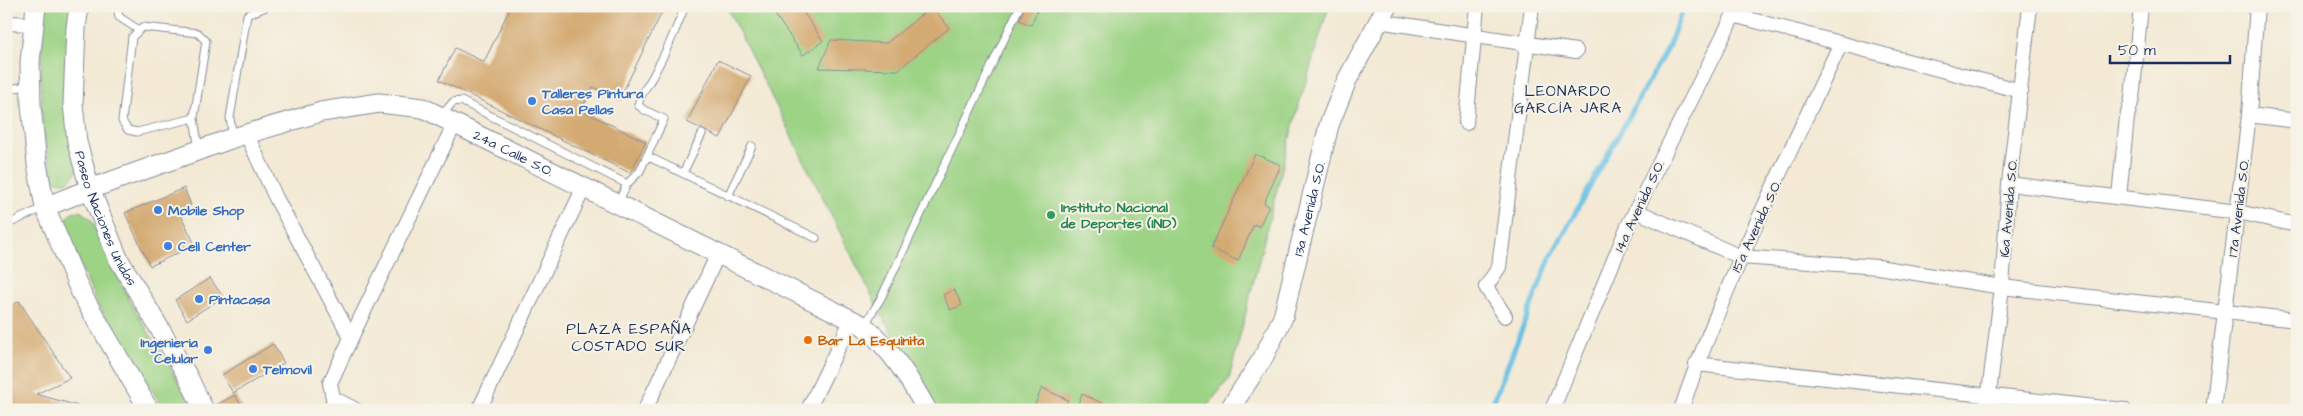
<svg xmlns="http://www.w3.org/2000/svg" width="2303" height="416" viewBox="0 0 2303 416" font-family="'Architects Daughter',sans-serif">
<rect width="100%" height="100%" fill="#f7f3e8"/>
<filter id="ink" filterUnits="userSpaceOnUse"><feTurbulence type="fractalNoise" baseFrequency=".02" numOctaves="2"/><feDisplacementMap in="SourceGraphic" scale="10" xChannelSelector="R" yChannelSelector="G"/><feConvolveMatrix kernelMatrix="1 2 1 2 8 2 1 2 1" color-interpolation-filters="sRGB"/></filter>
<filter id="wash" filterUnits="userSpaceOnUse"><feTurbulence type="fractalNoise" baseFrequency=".0096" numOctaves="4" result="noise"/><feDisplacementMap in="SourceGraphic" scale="20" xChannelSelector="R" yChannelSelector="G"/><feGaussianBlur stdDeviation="1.12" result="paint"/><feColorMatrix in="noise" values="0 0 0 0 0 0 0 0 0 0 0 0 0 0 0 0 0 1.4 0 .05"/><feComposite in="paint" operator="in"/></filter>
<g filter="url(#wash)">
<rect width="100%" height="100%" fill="#f3e9d4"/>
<!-- green -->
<g fill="#9cd385" stroke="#5c8172">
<path d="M46,6h28l4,164 -9,11c-5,1 -10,2 -14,-2 -6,-6 -6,-19 -8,-26 -9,-49 -7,-97 -1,-147z"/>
<path d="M726,6h603l-33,108 -67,265 -25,31h-268l-54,-94z"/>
<path d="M80,211l11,8 38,81 67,110h-31l-70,-110 -28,-67 -1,-13 6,-8z"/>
</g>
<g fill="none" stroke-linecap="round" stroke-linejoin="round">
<!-- stream -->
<path stroke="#67c0e4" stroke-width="5" d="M1490,410l60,-152 119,-213 15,-39"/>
</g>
<g id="blocks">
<!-- building -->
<g fill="#d4aa73">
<path d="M511,6h154l-46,94 -26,-13 -12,23 65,32 -16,31 -191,-93 16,-32 29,14z"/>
<path d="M769,6h30l24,35 -20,14z"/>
<path d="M932,6l17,22 -51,42 -79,-2 12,-28 56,3z"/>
<path d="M1025,6l13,3 -7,16 -12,-5z"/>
<path d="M718,60l33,16 -31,62 -33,-16z"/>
<path d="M1255,154l26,11 -17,38 5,3 -10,21 -5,-3 -16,37 -27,-13z"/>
<path d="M184,188l7,17 -12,6 16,34 -45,21 -25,-53z"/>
<path d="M210,278l13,19 -36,23 -12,-20z"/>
<path d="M954,289l8,16 -12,5 -7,-15z"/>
<path d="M19,301l51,77 -34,16 42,12 -1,4h-71v-101z"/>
<path d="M273,344l11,19 -51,30 -11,-18z"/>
<path d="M1042,388l26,12 -4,10h-15l-14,-6z"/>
<path d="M1082,394l36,16h-32l-9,-4z"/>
<path d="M235,395l9,15h-29l-1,-4z"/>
</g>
</g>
</g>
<g filter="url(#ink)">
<use href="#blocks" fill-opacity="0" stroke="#878c99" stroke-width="1"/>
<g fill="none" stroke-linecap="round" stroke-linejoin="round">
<defs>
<g id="lane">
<path d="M117,6l2,11 20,13"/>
<path d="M6,90l24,-5"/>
<path d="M441,116l12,-14 8,-1 166,83"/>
<path d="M194,118l-57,14 -9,-2 -6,-9 10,-84 11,-10 55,6 8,8 -12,77 5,32"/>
<path d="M233,137l-3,-19 17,-103 21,-9"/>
<path d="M647,156l169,82"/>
<path d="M683,173l19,-39"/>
<path d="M728,196l24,-50"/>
<path d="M618,203l9,-19 13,-13 24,-52 -20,-9 -6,-5c2,-11 11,-21 16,-31 12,-22 22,-44 31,-68"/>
<path d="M6,225l39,-18"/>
<path d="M864,326l17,-28 139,-292"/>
<path d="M324,410l9,-12"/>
</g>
<g id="street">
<path d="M1733,15l288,76"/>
<path d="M1378,21l198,30"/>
<path d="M6,23l27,1"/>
<path d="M2249,115l48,6"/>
<path d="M1466,123l11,-117"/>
<path d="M246,133l30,65 75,140 -21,45 3,15 23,12"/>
<path d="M2009,184l229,28 59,13"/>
<path d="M2119,197l8,-80 5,-18 9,-93"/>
<path d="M1636,211l105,46 137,10 124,20 295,33"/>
<path d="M1505,316l-19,-29 13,-20 33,-261"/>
<path d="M351,338l104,-215"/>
<path d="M1696,364l428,46"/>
<path d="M479,410l105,-223"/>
<path d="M645,410l73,-156"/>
<path d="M808,410l43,-89"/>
<path d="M1552,410l76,-184 110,-220"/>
<path d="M1681,410c43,-126 103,-245 159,-365"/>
<path d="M1987,410l15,-123 7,-103 21,-178"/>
<path d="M2213,410l36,-295 8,-109"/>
</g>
<g id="secondary">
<path d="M36,6l-6,56 1,43 6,59 8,43 36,86 68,117"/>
<path id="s1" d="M79,6l-3,22 -3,76 4,38 13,47 28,69 69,117 17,35"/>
<path id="s2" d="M45,207l45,-18 143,-51 88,-26 58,-9 44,5 441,218c29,26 44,50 63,84"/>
<path id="s3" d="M1229,410l34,-52 20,-41 46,-192 18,-45 40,-74"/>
</g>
</defs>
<!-- lane casing -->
<use href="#lane" stroke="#878c99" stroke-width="9"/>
<!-- street casing -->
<use href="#street" stroke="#878c99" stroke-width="16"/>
<!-- secondary casing -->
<use href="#secondary" stroke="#878c99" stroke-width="21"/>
<!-- lane -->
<use href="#lane" stroke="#fff" stroke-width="7"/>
<!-- street -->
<use href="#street" stroke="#fff" stroke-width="14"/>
<!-- secondary -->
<use href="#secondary" stroke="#fff" stroke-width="19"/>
</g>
</g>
<!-- markers -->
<g fill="#3f7fe0" stroke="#f7f3e8" stroke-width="2">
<circle cx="532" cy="101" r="5"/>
<circle cx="158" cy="210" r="5"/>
<circle cx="168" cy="246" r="5"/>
<circle cx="199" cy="299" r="5"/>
<circle cx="208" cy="350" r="5"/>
<circle cx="253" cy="369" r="5"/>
</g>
<circle fill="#2e9e5b" stroke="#f7f3e8" stroke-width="2" cx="1051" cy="215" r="5"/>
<circle fill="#e8710a" stroke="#f7f3e8" stroke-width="2" cx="808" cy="340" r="5"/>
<g text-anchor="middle" stroke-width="4" stroke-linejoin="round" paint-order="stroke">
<!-- shop labels -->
<g font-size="14" font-weight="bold" fill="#366cbe" stroke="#f7f3e8" text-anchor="start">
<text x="542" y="98">Talleres Pintura<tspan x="542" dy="16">Casa Pellas</tspan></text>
<text x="168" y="215">Mobile Shop</text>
<text x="178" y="251">Cell Center</text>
<text x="209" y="304">Pintacasa</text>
<text x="198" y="347" text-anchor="end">Ingenieria<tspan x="198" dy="16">Celular</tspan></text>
<text x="263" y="374">Telmovil</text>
</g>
<!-- street labels -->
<g font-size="14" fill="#1b2f5e" stroke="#f7f3e8">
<text dy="5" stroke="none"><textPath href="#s2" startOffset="496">24a Calle S.O.</textPath></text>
<text transform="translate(1639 206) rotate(-65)" y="5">14a Avenida S.O.</text>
<text transform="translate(2008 208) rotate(-85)" y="5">16a Avenida S.O.</text>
<text transform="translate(2238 208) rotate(-83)" y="5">17a Avenida S.O.</text>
<text dy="5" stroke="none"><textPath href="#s3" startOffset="219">13a Avenida S.O.</textPath></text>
<text dy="5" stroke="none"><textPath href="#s1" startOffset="218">Paseo Naciones Unidas</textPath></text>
<text transform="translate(1756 226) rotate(-65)" y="5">15a Avenida S.O.</text>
</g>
<!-- leisure labels -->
<g font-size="14" font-weight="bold" fill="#27864d" stroke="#f7f3e8" text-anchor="start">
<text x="1061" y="212">Instituto Nacional<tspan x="1061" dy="16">de Deportes (IND)</tspan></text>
</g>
<!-- food labels -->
<g font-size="14" font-weight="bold" fill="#c56008" stroke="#f7f3e8" text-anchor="start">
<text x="818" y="345">Bar La Esquinita</text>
</g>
<!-- neighbourhood labels -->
<g font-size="15" letter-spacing="1" fill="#1b2f5e" stroke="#f7f3e8">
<text x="1568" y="96">LEONARDO<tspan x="1568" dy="17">GARCÍA JARA</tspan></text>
<text x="629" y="334">PLAZA ESPAÑA<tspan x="629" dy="17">COSTADO SUR</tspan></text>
</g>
</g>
<!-- margin -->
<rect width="2303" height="416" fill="none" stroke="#f7f3e8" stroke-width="25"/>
<!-- scale -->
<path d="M2110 55v8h120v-8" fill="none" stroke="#1b2f5e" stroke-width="2.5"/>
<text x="2118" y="55" font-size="15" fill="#1b2f5e" stroke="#f7f3e8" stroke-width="4" paint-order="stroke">50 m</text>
</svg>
